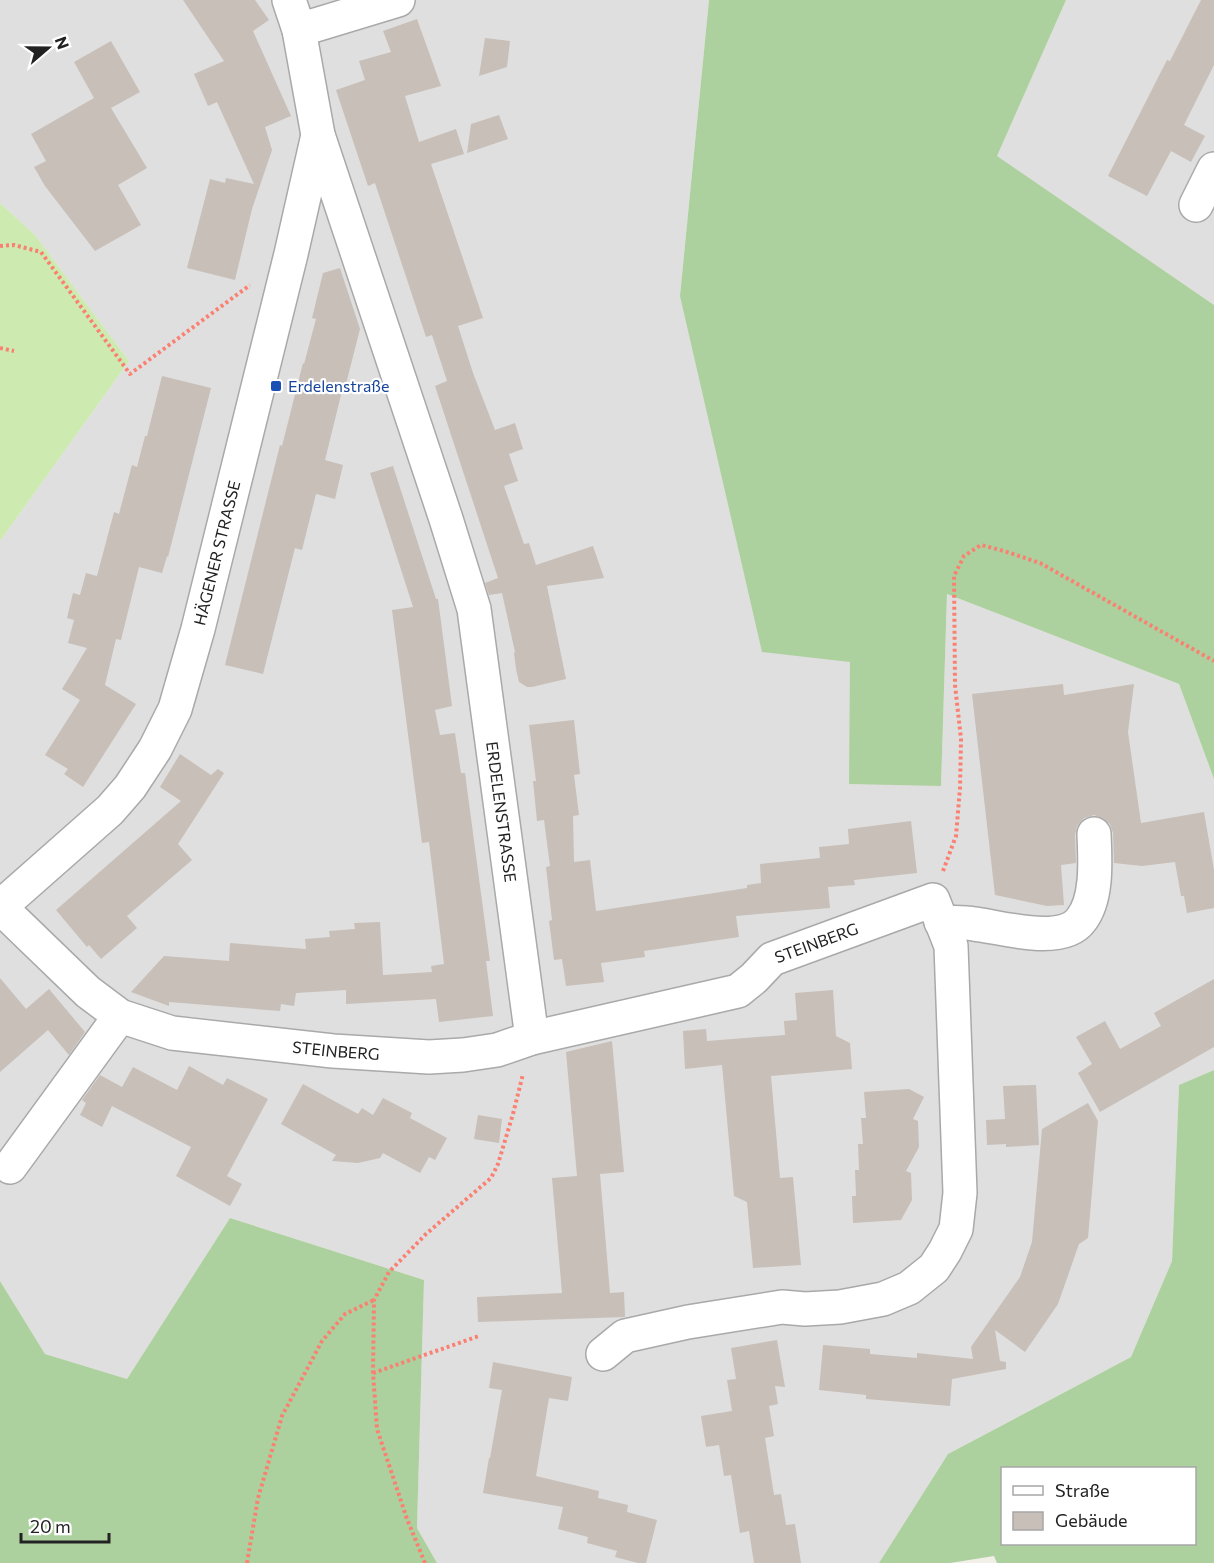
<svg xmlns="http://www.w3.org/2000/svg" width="1214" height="1563" viewBox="0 0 1214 1563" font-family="Commissioner,sans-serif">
<rect width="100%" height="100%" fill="#f2efe9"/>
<!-- residential -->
<g fill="#e0dfdf">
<path d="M0,0h709l-29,296 170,366 91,124 6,-192 232,90 35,95v291l-35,15 -7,176 -41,96 -183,97 -69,109h-442l-20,-35 7,-248 -194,-62 -103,161 -82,-25 -45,-73v-740l129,-180 -94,-126 -35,-32z"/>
<path d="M1066,0h148v305l-218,-148z"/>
</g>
<!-- grass -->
<path fill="#cdebb0" d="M0,203l35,32 94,126 -129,180z"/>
<!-- forest -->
<g fill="#add19e" fill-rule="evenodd">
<path d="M709,0h357l-69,156 217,149v474l-35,-95 -232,-90 -6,192 -92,-2 1,-122 -88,-10 -82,-356z"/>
<path d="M1214,1070v493h-217l-3,-7 -44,7h-71l69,-109 183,-97 41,-96 7,-176zM1002,1468h192v76h-192z"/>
<path d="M230,1218l194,62 -7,248 20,35h-437v-282l45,73 82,25z"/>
</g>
<!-- building -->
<g fill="#c7bfb8">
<path d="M183,0h72l14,20 -16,11 38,85 -26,11 7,23 -20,59 -17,71 -48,-12 23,-89 15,4 1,-5 28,6 -37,-82 -9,4 -14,-32 30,-13z"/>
<path d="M1201,0h13v65l-30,60 21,11 -14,26 -20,-11 -24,45 -39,-20 59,-116 3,1z"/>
<path d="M417,19l24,67 -36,10 14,46 37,-13 8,25 -33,10 52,154 -25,8 15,47 22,57 20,-7 8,26 -14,5 9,27 -14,5 20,58 5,-1 7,22 57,-19 11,32 -57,8 19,93 -34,8h-5l-8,-5 -3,-13 -2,-16 1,-1 -13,-59 -13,2 -4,-12 13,-5 -63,-192 12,-5 -15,-46 -6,2 -51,-154 -7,3 -32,-96 29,-10 -6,-19 32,-9 -8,-21z"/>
<path d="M485,38l25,3 -3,26 -28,9z"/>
<path d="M111,41l29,51 -29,16 36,60 -29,17 23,40 -46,26 -50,-65 -11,-19 12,-6 -15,-27 63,-36 -20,-36z"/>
<path d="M499,115l9,24 -41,14 4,-29z"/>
<path d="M340,268l20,61 -15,59 -2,-1 -18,73 18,5 -8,34 -19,-5 -14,56 -7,-2 -32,126 -38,-9 55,-220 2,1 21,-83 1,1 12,-45 -4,-1 11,-45z"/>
<path d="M162,376l49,12 -43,169 -1,-1 -5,17 -23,-6 -18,73 -5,-1 -11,46 31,19 -53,83 -19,-13 4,-5 -23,-14 35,-55 -18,-11 25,-41 -19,-5 6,-23 -7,-2 6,-25 7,2 6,-22 11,3 17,-64 5,2 13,-49 5,2 8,-31h2z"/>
<path d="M393,466l43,133h2l14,107 -17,4 5,25 15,-2 6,40h4l25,188h-4l7,55 -54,6 -3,-23 -90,5v-14l-50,3 -2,13 -13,-2 -1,7 -111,-9v4l-38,-14 33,-36 65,5 1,-18 76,6 -1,-10 25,-2 -1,-6 26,-2 -1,-6 26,-1 3,53 49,-3 -1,-6 13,-2 -15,-122 -7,1 -30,-233 21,-3 -43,-134z"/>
<path d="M1063,684l1,11 70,-11 -6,48 13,91 63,-11 10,58v38l-27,5 -3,-17h-3l-6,-34 -33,4 -28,-3 -1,-30 -3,-9 -7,-6 -9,-3 -10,3 -7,8 -2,9 1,28 -15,2 3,40 -17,1 -52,-11 -23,-201z"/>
<path d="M574,720l6,54 -6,1 5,40 -6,1 1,46 16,-2 6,51 151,-23v-3l14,-2 -1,-19 60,-6 -1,-11 30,-3 -1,-15 63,-8 6,52 -63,7 1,5 -27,2 2,21 -94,8 3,21 -95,14 1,6 -44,6 3,19 -38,4 -4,-27 -8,1 -5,-39 3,-1 -6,-53 4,-1 -6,-46 -7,1 -4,-40h3l-7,-56z"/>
<path d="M180,754l31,21 7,-6 6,4 -46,71 14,16 -65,56 10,12 -36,31 -12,-14 -2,2 -31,-37 125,-109 -21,-14z"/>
<path d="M0,978l26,31 23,-20 36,43 -16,23 -21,-25 -48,42z"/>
<path d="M1214,979v68l-114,65 -22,-39 14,-9 -16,-27 29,-16 15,28 41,-23 -7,-13z"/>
<path d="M833,990l3,46 14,7 2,26 -81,7 9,102 13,-1 8,88 -48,3 -6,-66 -13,-6 -12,-131 -37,4 -2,-38 23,-2 1,12 78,-6 -1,-14 13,-1 -2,-27z"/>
<path d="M612,1041l12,131 -24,2 10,119 14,-1 1,25 -147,5 -1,-25 85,-4 -10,-115 25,-2 -11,-124z"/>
<path d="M189,1066l34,19 4,-7 41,21 -41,77 15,8 -12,22 -54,-30 15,-29 -79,-41 -10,21 -22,-12 6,-12 -4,-3 18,-25 22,12 11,-20 44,23z"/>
<path d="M303,1084l55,30 4,-6 11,7 10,-17 29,15 -2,5 37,20 -12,22 -6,-3 -9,16 -37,-20 -3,5 -22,5 -26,-2 4,-6 -55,-31z"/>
<path d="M1036,1085l3,60 -33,2v-3l-19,1 -1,-25 19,-1 -2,-33z"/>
<path d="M909,1089l15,8 -11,22 5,2 1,26 -13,24 5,2 1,27 -11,20 -48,3 -1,-27h4l-1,-26h4l-1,-26h5l-2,-26h5l-2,-26z"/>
<path d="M1088,1103l10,18 -10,117 -9,6 -21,60 -33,48 -30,-22 5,31 6,1v7l-54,10 -2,27 -84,-7v-4l-47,-5 4,-45 47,4v5l47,4v-5l56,6 -2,-12 49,-70 12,-35 10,-113z"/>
<path d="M478,1115l24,4 -3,24 -25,-4z"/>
<path d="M777,1340l8,47 -10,-1 3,18 -9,2 5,30 -9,2 9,57 7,-1 5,31 9,-1 6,39h-47l-5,-32 -9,2 -9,-58 -7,1 -5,-31 -13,2 -5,-31 31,-5 -5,-31 9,-1 -5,-31z"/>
<path d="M493,1362l79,15 -4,24 -19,-3 -13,78 63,15 -1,7 30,7 -1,7 30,8 -11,43h-8l-23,-6 2,-6 -30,-8 1,-6 -30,-8 5,-22 -80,-14 6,-35h1l12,-68 -13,-2z"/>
</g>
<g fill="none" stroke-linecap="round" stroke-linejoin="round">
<defs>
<g id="minor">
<path id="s1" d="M289,0l10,30 19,105 128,384 28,90 58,429"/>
<path d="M299,30l99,-30"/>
<path d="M1196,205l18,-36"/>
<path id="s2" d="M0,907l88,85 32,24 52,17 161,18 96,6 34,-2 34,-5 35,-12 206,-47 16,-13 18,-19 161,-59 18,46 9,247 -4,36 -11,22 -11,17 -25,20 -26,11 -43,8 -35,2 -23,-2 -94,15 -63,14 -22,18"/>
<path id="s3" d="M0,907l110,-97 20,-23 25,-38 20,-40 23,-80 93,-375 27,-119"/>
<path d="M941,922c11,1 22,0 33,2 27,3 88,22 107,-4 17,-21 14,-61 13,-86"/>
<path d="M10,1167l110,-151"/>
</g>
</defs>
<!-- minor casing -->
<use href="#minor" stroke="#a9a9a9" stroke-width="36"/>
<!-- path -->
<g stroke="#fa8072" stroke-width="4" stroke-dasharray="3 3" stroke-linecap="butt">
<path d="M0,246l14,-1 27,7 89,122 120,-89"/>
<path d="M0,348l14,3"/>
<path d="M943,871l13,-35 4,-48 1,-49 -6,-54 -1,-109 10,-20 17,-11 23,6 36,12 174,98"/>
<path d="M373,1373l106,-37"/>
<path d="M247,1563l11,-65 24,-82 40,-75 23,-27 29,-14"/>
<path d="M425,1563l-18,-44 -30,-90 -4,-56 1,-73 15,-28 37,-38 65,-56 7,-14 15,-50 10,-40"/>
</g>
<!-- minor -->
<use href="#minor" stroke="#fff" stroke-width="33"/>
</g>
<!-- markers -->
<rect fill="#1a4fb4" stroke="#fff" stroke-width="2" x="270" y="380" width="12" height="12" rx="3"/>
<g text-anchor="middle" stroke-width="4.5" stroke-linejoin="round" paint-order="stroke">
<!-- transit labels -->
<g font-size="16" fill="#164399" stroke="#fff" text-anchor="start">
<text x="288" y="392">Erdelenstraße</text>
</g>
<!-- street labels -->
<g font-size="16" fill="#222" stroke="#fff">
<text dy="6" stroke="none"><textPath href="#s3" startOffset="429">HÄGENER STRASSE</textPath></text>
<text dy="6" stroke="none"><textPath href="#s1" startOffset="842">ERDELENSTRASSE</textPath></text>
<text dy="6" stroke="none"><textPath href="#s2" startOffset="886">STEINBERG</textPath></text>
<text dy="6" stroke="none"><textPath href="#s2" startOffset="382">STEINBERG</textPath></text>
</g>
</g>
<!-- legend -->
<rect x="1001" y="1467" width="195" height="78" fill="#ffffff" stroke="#a7a7a7" stroke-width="1.5"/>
<rect x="1013" y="1486" width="30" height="9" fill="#ffffff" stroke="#a7a7a7" stroke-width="1.5"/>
<text x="1055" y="1497" font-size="18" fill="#222222">Straße</text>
<rect x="1013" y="1512" width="30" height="18" fill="#c7bfb8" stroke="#a7a7a7" stroke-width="1.5"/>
<text x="1055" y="1527" font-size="18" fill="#222222">Gebäude</text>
<!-- north arrow -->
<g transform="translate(48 48) rotate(70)" stroke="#ffffff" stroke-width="4.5" paint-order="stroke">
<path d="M0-4.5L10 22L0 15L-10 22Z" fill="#222222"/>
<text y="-9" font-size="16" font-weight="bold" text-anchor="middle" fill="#222222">N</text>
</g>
<!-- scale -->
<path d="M21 1533v9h88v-9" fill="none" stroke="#222222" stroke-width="3"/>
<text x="30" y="1533" font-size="18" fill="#222222" stroke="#ffffff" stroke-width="4.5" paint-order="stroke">20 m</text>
</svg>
